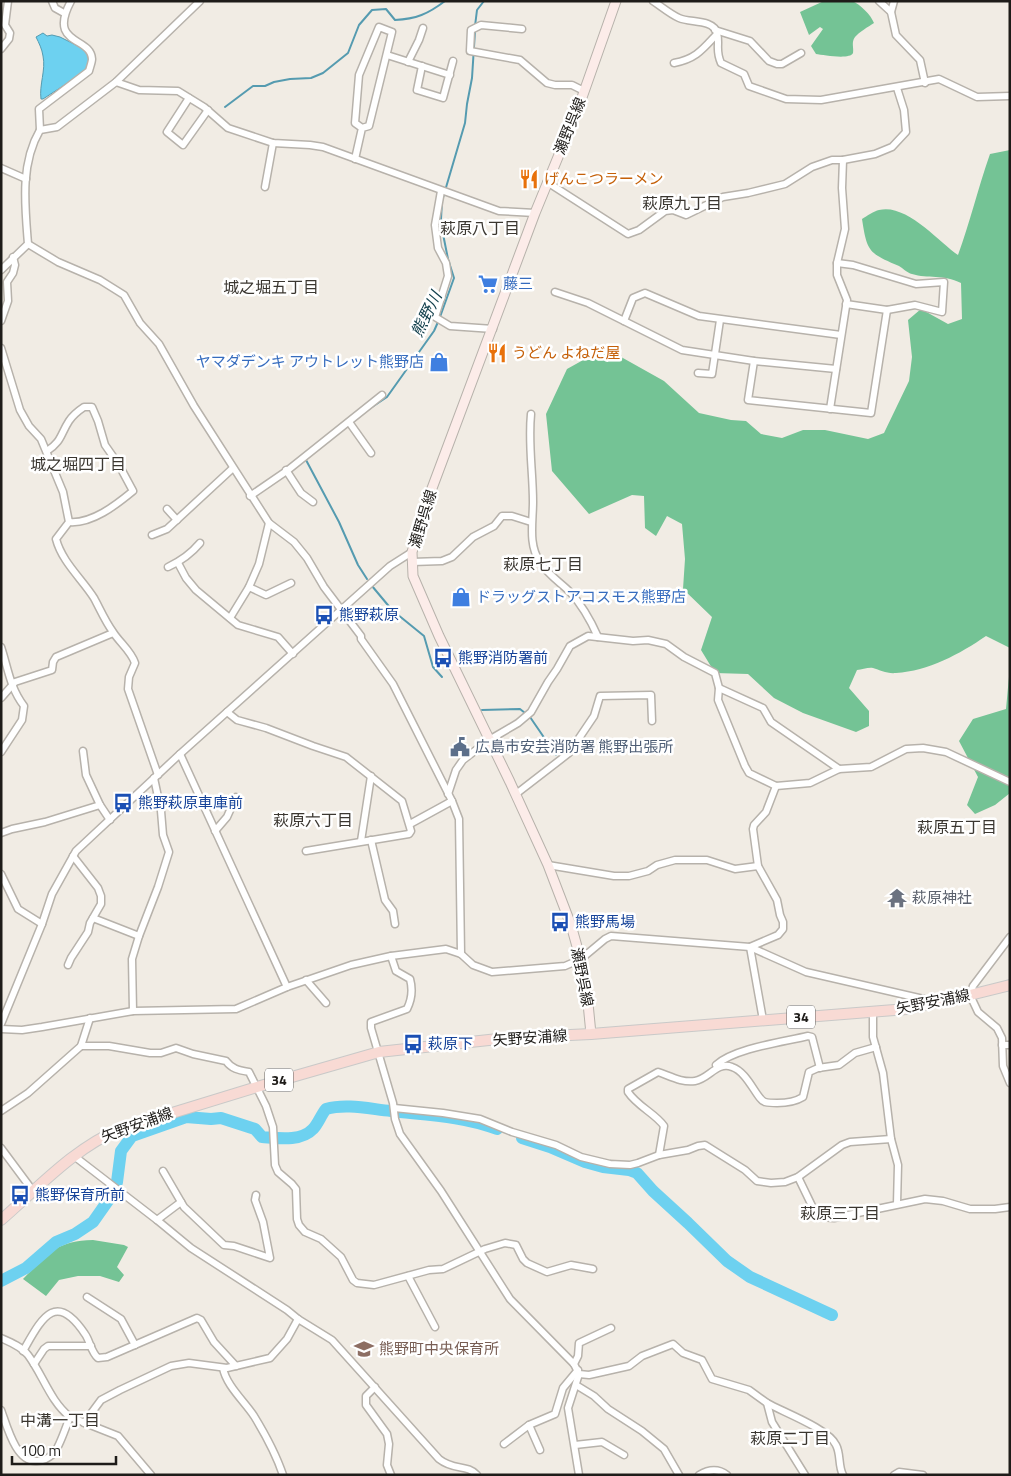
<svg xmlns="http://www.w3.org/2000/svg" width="1011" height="1476" viewBox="0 0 1011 1476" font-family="'Titillium Web','Noto Sans JP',sans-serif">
<rect width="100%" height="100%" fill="#f1ece4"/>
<!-- forest -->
<g fill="#74c395">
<path d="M824,1c8,0 20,-1 28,0 8,3 19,14 22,22 -6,4 -15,9 -19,14 -4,5 -1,11 -2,16 -3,7 -30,2 -37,1l-5,-8 12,-17 -3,-2 -11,8 -9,-23z"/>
<path d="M1010,150v498l-24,-12c-26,18 -58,35 -90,37 -9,1 -16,-3 -23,-5 -5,-1 -11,2 -16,2l-8,18 20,23v15l-13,6 -53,-19 -29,-15 -26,-24 -33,-1 -14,-23 11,-33 -29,-28 2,-30 -3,-35 -15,-8 -11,20 -11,-8 -1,-32 -12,-1 -43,19 -37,-43 -6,-57 21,-45 36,-20 11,4 50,28 35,32 32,7 15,1 15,13 21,4 21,-8h22l43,9 16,-6 25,-52 3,-24 -4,-37 13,-11 27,15 14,-5 -1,-36c-18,-9 -33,-4 -49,-9 -5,-1 -9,-6 -13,-8 -31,-13 -32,-15 -37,-47 5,-3 12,-8 17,-9 27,-7 59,31 79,45 12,-33 20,-67 32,-101z"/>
<path d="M1010,666v127l-15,12 -20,9 -8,-9 11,-28 -19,-36 14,-22 33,-10z"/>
<path d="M93,1240l31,5 4,2 -11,20 7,8 -5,7 -19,-6h-22l-19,4 -13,16 -23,-17c25,-25 32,-38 70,-39z"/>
</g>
<!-- water -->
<path fill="#6dd1f0" stroke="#559bb0" d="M43,33l4,3 5,-1 8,2 22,11 6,5 2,8 -4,10 -43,28h-2c-2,-14 5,-29 2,-43 -1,-7 -4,-13 -7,-19z"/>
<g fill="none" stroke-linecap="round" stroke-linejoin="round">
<!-- stream -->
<g stroke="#559bb0" stroke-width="2">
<path d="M475,26l2,-16 7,-9"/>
<path d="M225,107l28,-21h12l9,-4 16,-3 21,-1 12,-5 25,-20 11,-28 13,-15 14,-1 9,11c21,-1 33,-6 50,-19"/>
<path d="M440,317l14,-39 -6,-19 -6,-30 -1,-10 1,-18 23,-78 2,-19 5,-26 3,-47"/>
<path d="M369,409l18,-12 47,-66 4,-9"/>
<path d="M308,457l-2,3 33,62 19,43 9,14"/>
<path d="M372,586l20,24 32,26 9,31 9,10"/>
<path d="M482,710l38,-1 5,4"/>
<path d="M530,717l26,38"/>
</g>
<!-- river -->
<g stroke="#6dd1f0" stroke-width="12">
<path d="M522,1138l28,9 35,15 18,5 26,3 8,3 16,18 35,32 39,38 23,16 82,38"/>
<path d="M1,1281l25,-13 30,-26 19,-8 18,-12 19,-27 5,-13 4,-31 11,-15 54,-19 25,2 10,-1 34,11 7,8c15,1 39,5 51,-8 5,-5 8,-14 13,-20 20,-6 44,0 65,2 35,4 72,5 106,18"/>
</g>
<defs>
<g id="street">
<path d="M52,1l3,7 9,5"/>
<path d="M653,1c9,6 17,13 26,17 11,5 34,1 38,15 3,11 -2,17 4,30l23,11 5,12 37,13 35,1 118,-21 38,18 33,-1"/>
<path d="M879,1l12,11"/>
<path d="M894,1l-3,11 5,23 24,25 5,23"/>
<path d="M522,29l-41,-4 -10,5 -1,21 50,9 27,23 8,2h17l12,6"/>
<path d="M715,30l35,11 19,20 8,3h5l19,-11"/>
<path d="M1,49l8,-10 1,-6 -5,-8 3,-24"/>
<path d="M387,55l63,20"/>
<path d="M408,62l11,-22 4,-12"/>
<path d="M674,63c22,-4 29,-14 43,-29"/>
<path d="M422,66l-5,24 26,8 10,-37"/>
<path d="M116,82l23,8 39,1 26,16 24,21 45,15 37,2 13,2 176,64 36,2"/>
<path d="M189,98l-22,34 16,13 25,-35"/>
<path d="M40,130l-1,-21 50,-38c1,-4 3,-9 3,-12 -1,-23 -45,-13 -21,-58"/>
<path d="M355,159l7,-31 -7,-5 4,-48 20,-48 13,5 -23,94 -7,2"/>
<path d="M1,168l25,11"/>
<path d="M547,182l81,52 11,-4 26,-19 8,-1 13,5 37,-18 25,-4 37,-9 27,-17 20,-7h11l32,-6 17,-7 14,-15 -2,-22 -7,-22"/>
<path d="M265,187l8,-44"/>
<path d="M441,191l-6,34 3,23 8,15 2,13 -13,41 15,9 43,3"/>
<path d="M28,244l30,18 42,18 24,15 16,28 19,21 35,62 75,117 25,19 13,16 17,29 37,49v3l32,45 59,117 7,18 2,135"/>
<path d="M837,263l16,2 63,19 28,-2 -2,30 -27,-7 -28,5 -41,-6"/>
<path d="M1,270l27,-26c-3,-38 -8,-80 12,-114l17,-3 59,-45 84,-81"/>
<path d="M555,292l33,11 94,47 72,11 82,8"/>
<path d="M1,321l7,-20 -1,-19 6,-9 2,-8 -2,-8"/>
<path d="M624,321l9,-23 12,-5 54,23 142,19"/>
<path d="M1,348l19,62 9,16 12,13 22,53 6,30 -13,17c6,23 26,40 38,59 6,11 11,23 19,34 7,11 18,19 22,31l-6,14 -1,12 30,86"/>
<path d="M754,361l-6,39 123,13 16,-103"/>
<path d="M698,373l14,1 8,-54"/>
<path d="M830,409l17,-109 -10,-25v-12l8,-34 -3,-41 1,-28"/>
<path d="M531,414c-3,30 2,58 2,88 0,20 -5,43 7,60 7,12 20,20 30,30 12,13 21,29 28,45"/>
<path d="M349,422l22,31"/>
<path d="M47,451c15,-10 13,-16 22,-30 4,-6 9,-10 15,-14h8l6,14 7,24 14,20 14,26c-17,14 -41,33 -64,31"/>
<path d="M286,470l15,23 12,9"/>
<path d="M250,496l38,-26 94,-75"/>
<path d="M167,509l10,11"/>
<path d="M152,535l15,-6 66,-61"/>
<path d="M412,562l30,-1 10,-4 21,-20 21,-11 8,-10h10l19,6"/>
<path d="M178,563l8,15 10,12 42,35 40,12 15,17"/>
<path d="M168,567c13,-6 22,-12 32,-24"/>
<path d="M249,587l17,8 25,-12"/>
<path d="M230,618l19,-31 10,-23 10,-41"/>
<path d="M1,647c7,21 9,41 23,59l-2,14 -21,32"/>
<path d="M719,688l44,20 8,14 68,47"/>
<path d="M1,698l14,-16 37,-12 1,-8 3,-5 57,-24"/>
<path d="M227,712l10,8 29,8 47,18 33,11 56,44 9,30 -2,3 -103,17"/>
<path d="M83,751l3,24 14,30 10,15"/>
<path d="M180,754l107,233"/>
<path d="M448,794l8,-24 7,-10 26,-20 29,-17 13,-11 17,-30 9,-13 13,-23 18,-10 45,5 15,-1 18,4 18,13 31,16 4,15 -1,12 27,66 4,7 27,13 34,-3 29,-14 32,-2 35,-18 17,-1 23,4 64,30"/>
<path d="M516,794l53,-41 25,-37 6,-20 51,-1 1,26"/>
<path d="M410,824l42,-23"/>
<path d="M215,831l12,-14 9,-20"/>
<path d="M1,833l11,-4 33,-7 55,-17"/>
<path d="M371,840l14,60 8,11 2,13"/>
<path d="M361,841l10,-65"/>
<path d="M548,865l66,11h15l19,-5 9,-6 18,-5h32l28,9 23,-3"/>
<path d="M1,874l17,35 24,15"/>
<path d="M93,918l46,18"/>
<path d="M1010,937l-37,49 -3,9 8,17 19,16 5,10 1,28 7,17"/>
<path d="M750,947l28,-12 5,-6v-7l-3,-7 -3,-15 -19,-34 -5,-37 1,-4 12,-13 10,-26"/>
<path d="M750,947l13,73"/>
<path d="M391,956l5,15 14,8c3,11 2,20 -3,30l-36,13v6l22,75 2,16 5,15 41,57 69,108 64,65 5,10 -11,34 11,67"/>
<path d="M68,965l3,-7 17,-26 2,-9 11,-19v-8l-3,-8 -25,-32"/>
<path d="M306,980l20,23"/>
<path d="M133,1011l-1,-52 7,-23 19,-49 11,-35 -6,-17 -2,-24 -7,-33"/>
<path d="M873,1011v26l10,36 8,66 7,26 -1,39"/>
<path d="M1,1024l41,-100 10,-30 24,-43 104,-97 210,-188 22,-14"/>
<path d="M1,1029l21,1 20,-3 91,-16 103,-2 51,-22 64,-22 40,-9 55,-7 15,5 12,11 19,7 73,-6 16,-7 24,-20 6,-3 139,11 56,25 126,29"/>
<path d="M1002,1045h8"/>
<path d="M81,1046h28l41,7h11l15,-5 17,6 33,7c6,8 12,9 23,11l17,34 7,21 2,38 3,7 14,12 4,5 1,30 2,6 6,7 16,7 20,18 12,23 4,3 17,2 55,-15 14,-1 42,-20 20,-6 11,2 7,14 4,4 20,9 24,-7 22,4"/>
<path d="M716,1065c19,-17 67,-23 92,-29l4,1 8,31"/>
<path d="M394,1108l49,5 37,6 32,13 44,13 25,12 29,7 20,1 8,-2 21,-8 29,-5 10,-4 7,-1 40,25 12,11 14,2 14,-1 13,-5 44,-32 8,-3 41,-3"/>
<path d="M1,1111l27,-18 53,-47 9,-28"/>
<path d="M1,1148l32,43"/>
<path d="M659,1155l5,-29c-8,-12 -27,-20 -36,-34v-3l30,-17c12,4 24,11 37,9 14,-2 22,-20 37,-14 16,5 25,33 33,35 4,1 8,1 12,1 9,0 18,-1 26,-6l6,-25 9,-4 21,-3 16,-12 21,-6"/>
<path d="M74,1156l83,64 34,28 96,62 11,9 34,21 107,119c15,12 28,5 38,16"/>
<path d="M163,1171l21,36 40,38 10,1 36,12 -7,-36 -8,-22 1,-5"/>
<path d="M798,1177l15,31 8,9 13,1 91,-19 18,2 27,8h25l15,-2"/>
<path d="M157,1220l24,-18"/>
<path d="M408,1276l27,51"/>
<path d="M87,1297l34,22 14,26"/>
<path d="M1,1338c9,4 21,9 27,17 15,20 22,46 42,62l48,19 33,39"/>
<path d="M23,1351c18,-31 32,-62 62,-17 5,7 6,18 13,24l9,-1 90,-39 4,2 13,22 22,24"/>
<path d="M34,1364l10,-15 4,-3h43"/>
<path d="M574,1364l4,-8 1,-13 32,-15"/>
<path d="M223,1368c3,17 21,33 31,48 11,18 22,38 29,59"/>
<path d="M579,1374l10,1 40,-9 13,-10 31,-12 10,9 19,7 10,19 37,11 18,13 5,19 33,53"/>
<path d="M576,1385l18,11 14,13 34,22 22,18 15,26"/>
<path d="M375,1387l-9,9v9l21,29 2,10 -2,21 4,10"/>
<path d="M767,1403c16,9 62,26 69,42 5,9 2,21 7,30"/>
<path d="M1,1410c6,16 15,53 36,51 6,0 12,-3 17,-8 6,-7 12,-27 16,-36"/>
<path d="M84,1423l17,-23 19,-10 51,-24 18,-3 38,5 43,-10 17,-19 11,-20"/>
<path d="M529,1425l11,25"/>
<path d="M504,1444l25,-19 26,-11 8,-26 15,-18"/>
<path d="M575,1445l27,-3 22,13"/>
<path d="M699,1475c10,-6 19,-7 28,0"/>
<path d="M894,1475l5,-3 24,3"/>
</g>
<path id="secondary" d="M591,1034l-4,-41 -4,-25 -12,-43 -23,-60 -38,-83 -71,-146 -26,-60 -1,-24 19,-61 104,-278 44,-107 37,-105"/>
<path id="primary" d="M1,1220c37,-32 73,-72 119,-91l137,-42 122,-35 128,-14 84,-4 316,-25 63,-14 40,-10"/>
</defs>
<!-- street casing -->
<use href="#street" stroke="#b7b2ab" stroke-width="9"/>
<!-- secondary casing -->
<use href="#secondary" stroke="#b7b2ab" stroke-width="11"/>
<!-- primary casing -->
<use href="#primary" stroke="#c9c9c8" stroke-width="12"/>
<!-- street -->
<use href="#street" stroke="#fff" stroke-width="6"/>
<!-- secondary -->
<use href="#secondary" stroke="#fcece9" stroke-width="9"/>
<!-- primary -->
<use href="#primary" stroke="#f8dad4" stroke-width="10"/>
</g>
<!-- icons -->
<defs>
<symbol id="restaurant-bare" viewBox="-9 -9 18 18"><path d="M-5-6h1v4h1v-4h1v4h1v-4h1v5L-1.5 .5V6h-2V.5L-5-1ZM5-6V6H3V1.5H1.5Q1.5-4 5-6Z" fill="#e8710a" stroke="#fff" stroke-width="2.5" paint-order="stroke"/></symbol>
<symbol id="supermarket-bare" viewBox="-9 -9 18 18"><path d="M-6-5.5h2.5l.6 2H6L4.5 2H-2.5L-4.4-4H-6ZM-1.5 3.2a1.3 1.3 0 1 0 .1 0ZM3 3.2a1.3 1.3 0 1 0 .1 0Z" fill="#3f7fe0" stroke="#fff" stroke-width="2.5" paint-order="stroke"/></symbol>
<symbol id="shop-bare" viewBox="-9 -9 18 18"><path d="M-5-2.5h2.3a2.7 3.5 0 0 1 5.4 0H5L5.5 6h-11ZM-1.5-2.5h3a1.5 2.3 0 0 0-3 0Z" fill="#3f7fe0" stroke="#fff" stroke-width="2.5" paint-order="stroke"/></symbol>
<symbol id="bus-bare" viewBox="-9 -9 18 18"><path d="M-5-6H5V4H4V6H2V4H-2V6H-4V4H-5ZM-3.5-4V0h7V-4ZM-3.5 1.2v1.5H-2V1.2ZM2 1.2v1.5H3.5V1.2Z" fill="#1a4fb4" stroke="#fff" stroke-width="2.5" paint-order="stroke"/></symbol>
<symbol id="civic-bare" viewBox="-9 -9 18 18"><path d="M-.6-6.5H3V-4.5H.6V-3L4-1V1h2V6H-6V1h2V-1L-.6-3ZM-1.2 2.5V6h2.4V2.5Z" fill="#5c6f8a" stroke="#fff" stroke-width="2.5" paint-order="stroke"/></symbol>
<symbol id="temple-bare" viewBox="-9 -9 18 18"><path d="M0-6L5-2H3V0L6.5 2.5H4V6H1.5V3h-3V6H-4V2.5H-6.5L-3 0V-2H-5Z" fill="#6b7280" stroke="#fff" stroke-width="2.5" paint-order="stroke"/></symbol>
<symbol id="school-bare" viewBox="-9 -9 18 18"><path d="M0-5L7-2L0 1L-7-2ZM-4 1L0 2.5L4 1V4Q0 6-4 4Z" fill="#8d6e63" stroke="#fff" stroke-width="2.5" paint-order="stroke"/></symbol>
</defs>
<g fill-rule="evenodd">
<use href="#restaurant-bare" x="515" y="165" width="28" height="28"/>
<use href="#supermarket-bare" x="474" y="270" width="28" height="28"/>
<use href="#restaurant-bare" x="483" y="339" width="28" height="28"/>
<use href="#shop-bare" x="425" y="348" width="28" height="28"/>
<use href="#shop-bare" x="447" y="583" width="28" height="28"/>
<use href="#bus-bare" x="310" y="601" width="28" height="28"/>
<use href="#bus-bare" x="429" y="644" width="28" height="28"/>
<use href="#civic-bare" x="446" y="733" width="28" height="28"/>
<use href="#bus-bare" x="109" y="789" width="28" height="28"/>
<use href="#temple-bare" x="883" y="884" width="28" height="28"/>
<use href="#bus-bare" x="546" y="908" width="28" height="28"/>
<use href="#bus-bare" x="399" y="1030" width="28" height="28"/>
<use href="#bus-bare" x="6" y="1181" width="28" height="28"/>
<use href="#school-bare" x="350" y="1335" width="28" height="28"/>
</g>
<g text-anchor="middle" stroke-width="5" stroke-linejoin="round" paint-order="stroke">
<!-- shield labels -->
<g fill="#fff" stroke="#62605e" stroke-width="1">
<rect x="787" y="1005.5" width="28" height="23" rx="4"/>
<rect x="265" y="1068.5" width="28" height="23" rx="4"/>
</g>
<g font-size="14" font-weight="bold" fill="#1e1c19">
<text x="801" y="1022">34</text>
<text x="279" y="1085">34</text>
</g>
<!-- street labels -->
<g font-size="15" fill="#1e1c19" stroke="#fff">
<text transform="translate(570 126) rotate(-68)" y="5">瀬野呉線</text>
<text transform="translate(423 519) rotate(-73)" y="5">瀬野呉線</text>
<text transform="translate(582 977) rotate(79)" y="5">瀬野呉線</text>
<text transform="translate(933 1002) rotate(-11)" y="5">矢野安浦線</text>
<text transform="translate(530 1038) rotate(-4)" y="5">矢野安浦線</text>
<text transform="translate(137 1125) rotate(-20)" y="5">矢野安浦線</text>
</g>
<!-- food labels -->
<g font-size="15" fill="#c56008" stroke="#fff" text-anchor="start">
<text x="544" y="184">げんこつラーメン</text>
<text x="512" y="358">うどん よねだ屋</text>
</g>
<!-- shop labels -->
<g font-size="15" fill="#366cbe" stroke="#fff" text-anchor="start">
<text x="503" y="289">藤三</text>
<text x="424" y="367" text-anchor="end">ヤマダデンキ アウトレット熊野店</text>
<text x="476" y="602">ドラッグストアコスモス熊野店</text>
</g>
<!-- transit labels -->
<g font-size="15" fill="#164399" stroke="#fff" text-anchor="start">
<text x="339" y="620">熊野萩原</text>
<text x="458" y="663">熊野消防署前</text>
<text x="138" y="808">熊野萩原車庫前</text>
<text x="575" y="927">熊野馬場</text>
<text x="428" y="1049">萩原下</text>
<text x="35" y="1200">熊野保育所前</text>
</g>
<!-- service labels -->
<g font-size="15" fill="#4e5e75" stroke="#fff" text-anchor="start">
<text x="475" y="752">広島市安芸消防署 熊野出張所</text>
</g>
<!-- worship labels -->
<g font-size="15" fill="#5b616d" stroke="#fff" text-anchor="start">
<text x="912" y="903">萩原神社</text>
</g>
<!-- education labels -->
<g font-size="15" fill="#785e54" stroke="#fff" text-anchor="start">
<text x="379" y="1354">熊野町中央保育所</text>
</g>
<!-- neighbourhood labels -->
<g font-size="16" fill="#3b3731" stroke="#fff">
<text x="682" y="209">萩原九丁目</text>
<text x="480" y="234">萩原八丁目</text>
<text x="271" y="293">城之堀五丁目</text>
<text x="78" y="470">城之堀四丁目</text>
<text x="543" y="570">萩原七丁目</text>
<text x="313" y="826">萩原六丁目</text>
<text x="957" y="833">萩原五丁目</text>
<text x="840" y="1219">萩原三丁目</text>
<text x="60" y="1426">中溝一丁目</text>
<text x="790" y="1444">萩原二丁目</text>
</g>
<!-- water labels -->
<g font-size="16" font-style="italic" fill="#103e4b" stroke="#fff">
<text transform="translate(426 314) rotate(-64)" y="6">熊野川</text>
</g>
</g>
<!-- border -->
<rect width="1011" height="1476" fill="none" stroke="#1e1c19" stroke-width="5"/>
<!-- scale -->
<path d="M12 1456v8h104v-8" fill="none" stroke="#1e1c19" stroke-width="2.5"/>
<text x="20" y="1456" font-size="15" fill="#1e1c19" stroke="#ffffff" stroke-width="4" paint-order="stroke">100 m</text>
</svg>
